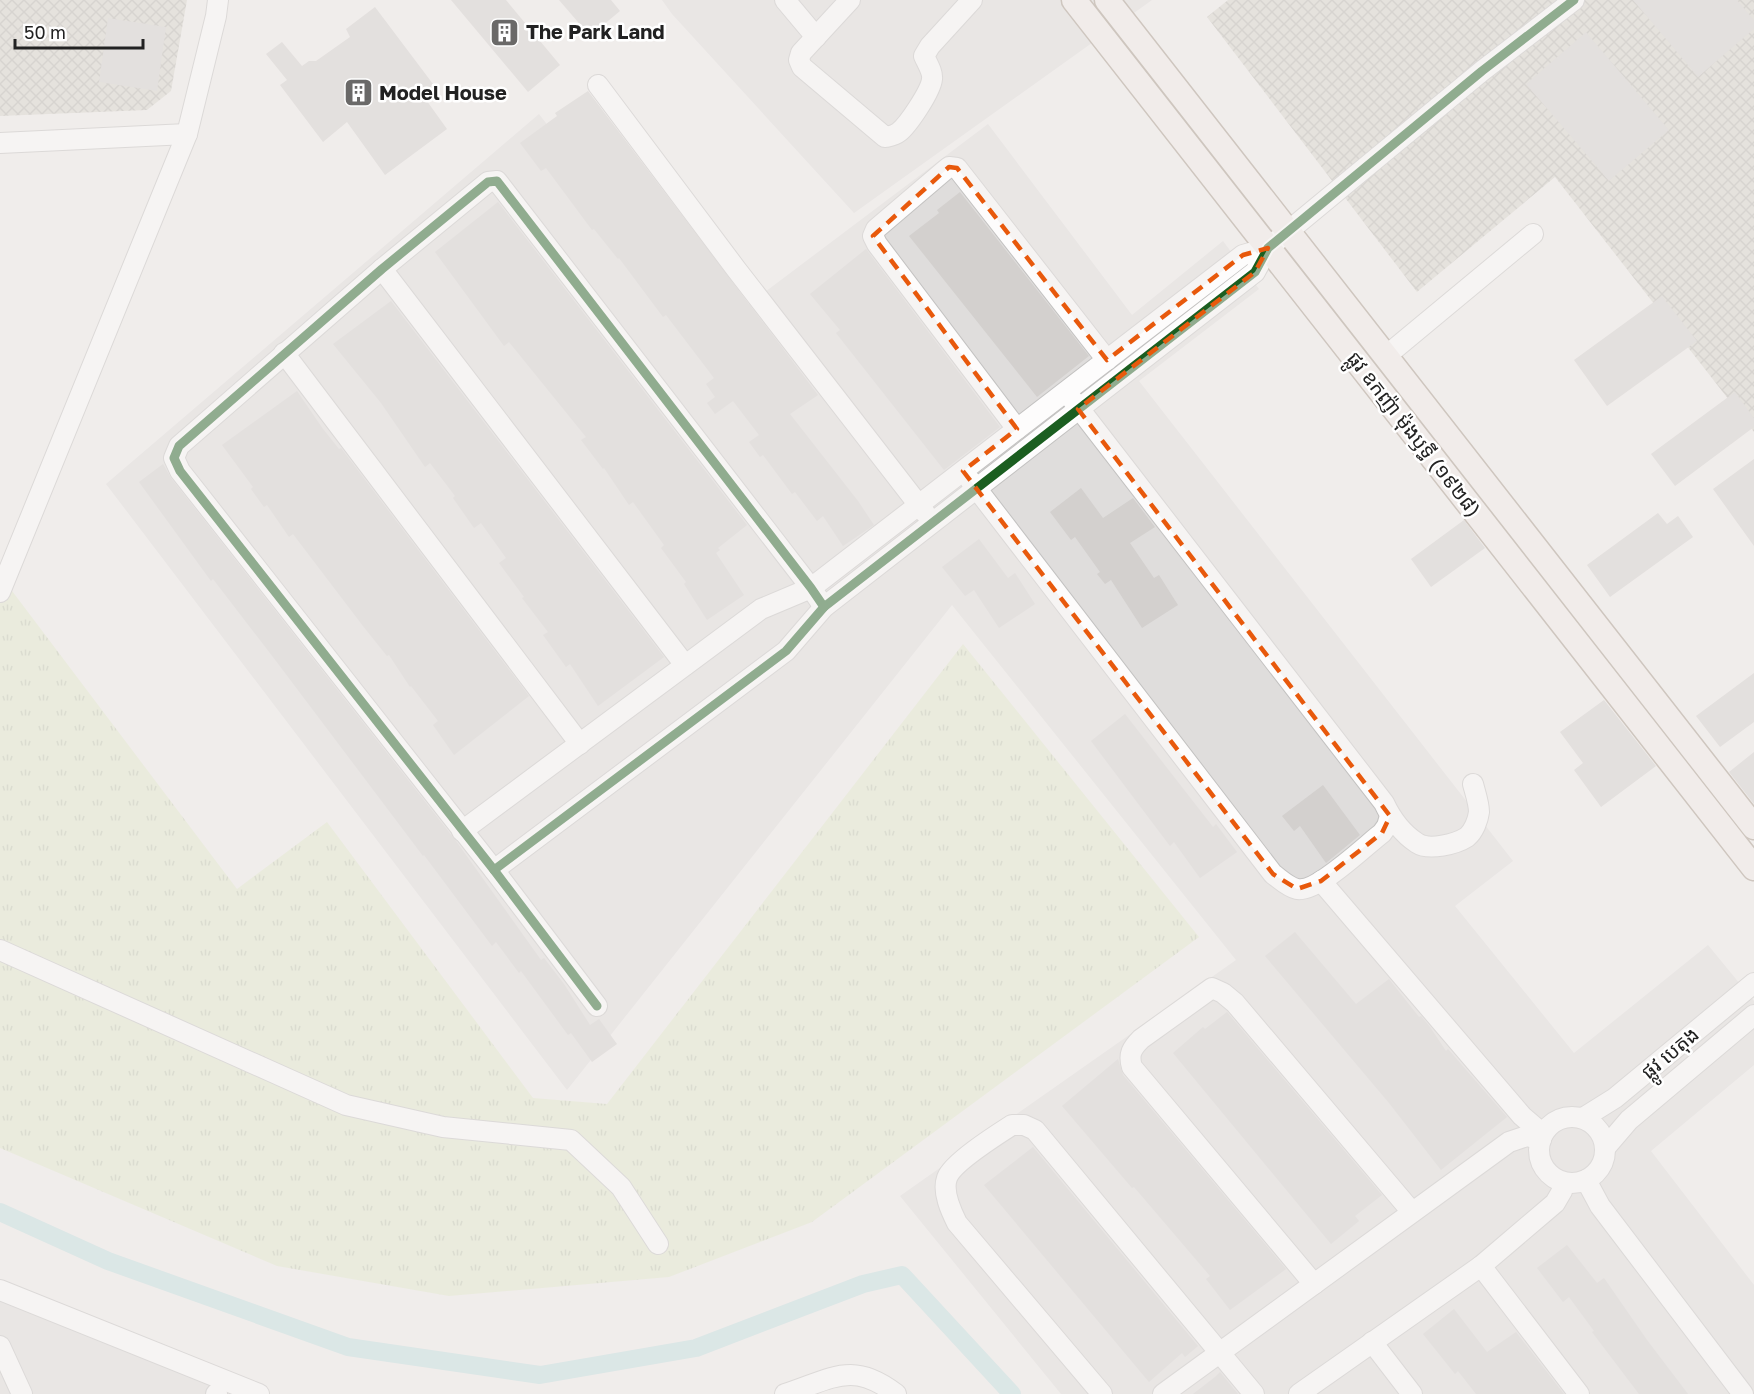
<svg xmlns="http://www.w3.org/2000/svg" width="1754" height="1394" viewBox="0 0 1754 1394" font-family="'Golos Text','Noto Sans Khmer',sans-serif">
<defs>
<pattern id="construction-cross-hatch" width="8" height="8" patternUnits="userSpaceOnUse" patternTransform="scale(1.5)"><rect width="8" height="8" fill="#d8d6cd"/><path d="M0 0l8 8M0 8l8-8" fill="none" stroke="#b9b7b0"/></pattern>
<pattern id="grass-tufts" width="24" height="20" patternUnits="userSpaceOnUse" patternTransform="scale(1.5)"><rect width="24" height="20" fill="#e2e9cd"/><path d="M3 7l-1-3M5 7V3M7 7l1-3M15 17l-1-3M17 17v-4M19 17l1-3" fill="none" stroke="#c2c8b0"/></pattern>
</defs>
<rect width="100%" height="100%" fill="#f0edeb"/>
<!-- residential -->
<g fill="#dfdddc">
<path d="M662,0h490l-298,213 -182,-199z"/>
<path d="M539,114l169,221 280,-211 144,191 91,-74 36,48 -120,92 374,480 -58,45 119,147 134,-108 46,56v64l-103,86 103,134v109h-693l-161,-198 336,-236 -284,-355 -385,485 -461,-606z"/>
<path d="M0,1301l233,93h-233z"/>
</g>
<!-- construction -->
<g fill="url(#construction-cross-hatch)">
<path d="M0,0h187l-16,91 -24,19 -147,6z"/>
<path d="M1228,0h526v432l-199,-255 -138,115 -210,-275z"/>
</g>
<!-- grass -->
<path fill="url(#grass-tufts)" d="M0,575l237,314 90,-67 206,276 74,6 356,-460 236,293 -387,285 -143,55 -220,19 -172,-30 -277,-118z"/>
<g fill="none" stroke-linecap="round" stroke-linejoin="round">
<!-- canal -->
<path stroke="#c2dfe0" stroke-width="18" d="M0,1212l108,49 240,86 192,28 156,-27 167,-64 39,-9 110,119"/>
</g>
<!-- building -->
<g fill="#d3d0ce">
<path d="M451,0h55l54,65 -32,27z"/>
<path d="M559,0h52l9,11 -30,25z"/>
<path d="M1633,0h104l17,20v9l-56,48z"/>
<path d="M375,7l61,81 -12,9 23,32 -62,46 -38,-53 -24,20 -43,-57 7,-5 -21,-26 16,-12 20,24 7,-5h7l34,-24 -4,-8z"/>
<path d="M108,18l58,9 -9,64 -58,-9z"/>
<path d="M1586,32l83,98 -60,51 -83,-97z"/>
<path d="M588,91l230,304 -28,19 68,87 16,24 -31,21 -20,-30 -6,5 -22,-29 -3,2 -29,-39 -3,2 -11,-15 10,-7 -26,-34 -18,13 -8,-11 8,-6 -9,-13 8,-6 -48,-63 -3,2 -44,-59 -1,1 -24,-30 -2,1 -46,-62 -5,3 -21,-28 37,-27 -2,-3z"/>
<path d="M960,192l129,164 -52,41 -128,-161 30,-23 -2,-3z"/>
<path d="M498,202l249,323 -29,23 2,2 -4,3 28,42 -37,25 -23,-36 2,-2 -25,-34 3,-3 -31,-43 -4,3 -25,-37 -1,1 -22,-29 5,-3 -77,-95 -5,4 -69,-94z"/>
<path d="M866,249l134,178 -56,43 -108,-137 4,-3 -30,-36z"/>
<path d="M1662,296l35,45 -90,65 -33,-46z"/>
<path d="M391,301l273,356 -66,49 -28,-42 -4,3 -23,-32 5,-3 -26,-34 2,-1 -25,-34 7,-5 -25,-35 -7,5 -21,-30 2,-2 -25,-33 -5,4 -44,-64 -48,-59z"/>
<path d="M297,391l26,38 16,20 2,-1 188,248 -75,59 -21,-30 5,-4 -27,-35 -1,1 -21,-32 -2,1 -24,-30 -70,-92 -4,3 -22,-32 -3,2 -13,-18 2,-2 -31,-42z"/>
<path d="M1735,392l19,26v9l-79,59 -24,-32z"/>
<path d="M1754,459v87l-41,-57z"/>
<path d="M163,464l8,14 285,363 85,119 3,-2 20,26 26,41 9,-6 18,25 -25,18 -21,-29 -3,2 -47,-64 -2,2 -23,-31 -4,4 -68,-91 -1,1 -147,-195 -63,-82 -2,2 -72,-99z"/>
<path d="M1081,488l22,30 30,-20 22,29 -25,16 24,35 5,-3 19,30 -36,23 -31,-48 -6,4 -8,-10 3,-2 -25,-35 -4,3 -21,-28z"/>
<path d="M1658,513l9,11 11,-8 15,21 -83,60 -23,-32z"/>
<path d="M1464,520l21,28 -54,39 -20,-28z"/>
<path d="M979,539l29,39 7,-5 20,31 -36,24 -25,-38 -9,6 -23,-29z"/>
<path d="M1754,673v49l-34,25 -24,-31z"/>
<path d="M1604,700l52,66 -55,41 -27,-37 9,-7 -23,-31z"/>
<path d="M1125,714l88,113 3,-3 21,28 -37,26 -26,-36 -4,4 -79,-105z"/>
<path d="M1754,752v52l-25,-32z"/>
<path d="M1323,785l37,50 -34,28 -26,-37 -6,5 -12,-15z"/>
<path d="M1295,932l61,72 33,-25 30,38 2,-1 9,11 16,24 2,-2 59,68 -66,53 -52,-67 -124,-147z"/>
<path d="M1227,1012l155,183 -27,21 4,5 -28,23 -158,-191 30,-26 2,2z"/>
<path d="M1118,1059l5,16 163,194 -56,41 -24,-31 4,-3 -76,-89 -2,1 -70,-82z"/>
<path d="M1033,1147l165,199 -13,11 -3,-4 -33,29 -165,-197z"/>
<path d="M1567,1245l30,38 7,-5 43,62 41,54h-49l-47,-62 2,-1 -25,-34 -6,5 -26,-34z"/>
<path d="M1454,1309l33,43 29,-20 48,62h-88l-18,-23 -3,3 -32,-40z"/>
<path d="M1220,1372l18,22h-45l22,-17z"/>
</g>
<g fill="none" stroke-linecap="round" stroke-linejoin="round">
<defs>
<g id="minor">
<path d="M785,0l31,37"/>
<path d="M850,0l-49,53 -2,7 3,7 83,70c5,-1 9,-1 14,-5 9,-7 32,-41 33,-53 1,-7 -5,-16 -8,-23l6,-10 42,-46"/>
<path d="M598,85l138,184 189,244"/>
<path d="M0,143l187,-9"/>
<path d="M382,269l303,396"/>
<path d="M284,353l296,391"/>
<path d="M1386,356l147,-122"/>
<path d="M1071,398l313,405c7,15 19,31 33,40 12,8 39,1 50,-6 7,-6 11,-17 12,-25 0,-9 -4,-20 -6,-28"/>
<path d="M1017,429l-140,-185 -4,-8 3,-7 68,-58 5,-4 8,1 150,192"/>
<path d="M970,480l303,394c7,5 15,13 24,15 20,4 68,-43 85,-56l5,-7 3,-10"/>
<path d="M0,592l187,-458 29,-118 2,-16"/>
<path d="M462,831l299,-222 50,-21 432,-333 25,-7"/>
<path d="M494,870l292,-219 38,-44 431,-335 13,-24 214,-177 92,-71"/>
<path d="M1321,881l201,235 21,18"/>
<path d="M0,950l346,155 97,22 128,13 50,47 37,57"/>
<path d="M597,1006l-103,-136 -314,-399 -6,-13 5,-12 203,-177 106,-87 9,-1 314,407 13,19"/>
<circle cx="1572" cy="1150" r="33"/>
<path d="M1583,1118l32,-20 139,-115"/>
<path d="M1605,1148l24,-28 125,-105"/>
<path d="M1586,1180l14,26 143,188"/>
<path d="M1481,1266l98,128"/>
<path d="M1314,1284l-182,-217c-4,-13 0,-19 9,-28l71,-51 11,5 12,10 177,209"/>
<path d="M0,1290l259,104"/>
<path d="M1372,1342l40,52"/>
<path d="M0,1346l22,48"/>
<path d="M216,1394l1,-1"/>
<path d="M785,1394c47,-15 67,-34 111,0"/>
<path d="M1102,1394l-145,-171c-6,-12 -15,-31 -10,-45 5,-15 51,-44 65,-53h12l11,5 219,264"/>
<path d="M1163,1394l346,-252 18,-6 14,4"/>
<path d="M1299,1394l182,-128 74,-63 7,-12 2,-7 4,-1"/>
</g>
<g id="major">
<path d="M1074,0l680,868"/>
<path d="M1107,0l647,827"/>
</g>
</defs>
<!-- minor casing -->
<use href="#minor" stroke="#c3c2c1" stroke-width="22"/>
<!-- major casing -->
<use href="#major" stroke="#a59789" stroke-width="27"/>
<!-- minor -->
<use href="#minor" stroke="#fdfcfc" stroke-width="20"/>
<!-- major -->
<use href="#major" stroke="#f1ebe8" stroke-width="24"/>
<defs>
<g id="cycleway">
<path d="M494,870l292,-219 38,-44 431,-335 13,-24 214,-177 92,-71"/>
<path d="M597,1006l-103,-136 -314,-399 -6,-13 5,-12 203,-177 106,-87 9,-1 314,407 13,19"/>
</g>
</defs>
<!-- cycleway casing -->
<use href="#cycleway" stroke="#fff" stroke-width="13"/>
<!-- cycleway -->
<use href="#cycleway" stroke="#1b5e20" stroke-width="9"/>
</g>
<!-- marked area -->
<path d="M0 0H1754V1394H0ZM949,167l8,1 150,192 136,-105 25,-7 -13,24 -177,137 312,407 -8,17 -61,48 -24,8 -24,-15 -310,-403 54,-42 -144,-193z" fill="#f0edeb" fill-opacity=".55" fill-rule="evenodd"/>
<path fill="none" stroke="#e8590c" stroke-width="4.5" stroke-dasharray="12 8" stroke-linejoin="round" d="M949,167l8,1 150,192 136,-105 25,-7 -13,24 -177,137 312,407 -8,17 -61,48 -24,8 -24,-15 -310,-403 54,-42 -144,-193z"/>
<!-- icons -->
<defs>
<symbol id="building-square" viewBox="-11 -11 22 22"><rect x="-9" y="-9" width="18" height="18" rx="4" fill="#6a6968" stroke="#fff"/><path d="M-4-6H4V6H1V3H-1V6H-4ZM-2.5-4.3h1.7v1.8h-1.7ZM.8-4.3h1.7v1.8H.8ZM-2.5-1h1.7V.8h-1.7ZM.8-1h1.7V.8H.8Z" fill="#fff"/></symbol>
</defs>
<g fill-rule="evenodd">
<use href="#building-square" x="488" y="16" width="33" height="33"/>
<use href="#building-square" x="342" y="76" width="33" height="33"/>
</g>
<g text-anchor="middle" stroke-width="5" stroke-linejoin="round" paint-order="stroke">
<!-- poi labels -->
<g font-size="20" font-weight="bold" fill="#222" stroke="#fff" text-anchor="start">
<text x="526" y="39">The Park Land</text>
<text x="379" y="100">Model House</text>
</g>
<!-- street labels -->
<g font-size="20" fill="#222" stroke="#fff">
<text transform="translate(1414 434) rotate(52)" y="7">ផ្លូវ ឧកញ៉ា ម៉ុងឫទ្ធី (១៩២៨)</text>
<text transform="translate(1670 1053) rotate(-40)" y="7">ផ្លូវ បេតុង</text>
</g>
</g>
<!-- scale -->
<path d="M15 39v9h128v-9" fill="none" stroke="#222222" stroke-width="3"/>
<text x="24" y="39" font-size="18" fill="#222222" stroke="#ffffff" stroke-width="4.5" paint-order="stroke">50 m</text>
</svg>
